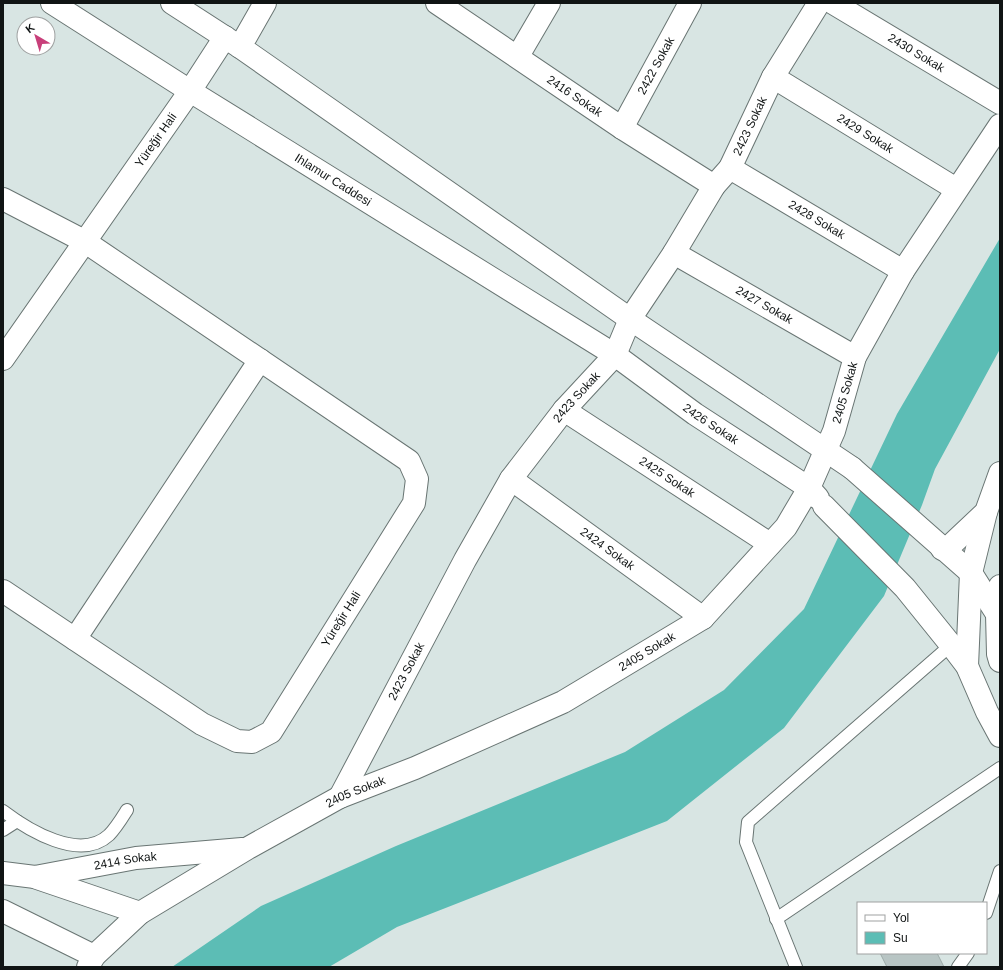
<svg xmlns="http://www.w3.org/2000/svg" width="1003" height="970" viewBox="0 0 1003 970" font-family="Arial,sans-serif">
<rect width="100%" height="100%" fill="#d8e5e3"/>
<!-- water -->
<path fill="#5cbdb5" d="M1000,238v111l-65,120 -13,36 -38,91 -100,132 -117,93 -270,106 -68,40h-157l89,-61 135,-60 229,-94 99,-62 80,-81 93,-195z"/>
<!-- building -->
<path fill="#b8c5c4" stroke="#9eaba9" d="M880,953h57l7,14h-57z"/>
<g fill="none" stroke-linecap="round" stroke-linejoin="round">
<defs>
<g id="service">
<path d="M3,811c25,19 77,51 106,24 7,-7 13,-17 18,-25"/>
<path d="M3,830l14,-9"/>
<path d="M986,913l14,-42"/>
<path d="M776,919l224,-151"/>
<path d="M796,967l-50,-125 2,-20 203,-177"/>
<path d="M958,967l10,-14"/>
</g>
<g id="minor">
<path id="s1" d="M52,3l138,88 425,264 80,59 114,74 9,10"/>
<path d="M172,3l68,44 390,272 222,149"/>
<path id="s2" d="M437,3l185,125 92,58"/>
<path id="s3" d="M833,3l167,100"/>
<path d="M240,47l25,-44"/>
<path d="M518,56l31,-53"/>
<path id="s4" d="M773,77l183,112"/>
<path id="s5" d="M622,128l68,-125"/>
<path id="s6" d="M730,168l173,103"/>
<path d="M3,199l81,42 325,220 8,18 -3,24 -143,229 -19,10 -15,-1 -35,-17 -199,-133"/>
<path id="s7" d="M674,253l181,104"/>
<path id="s8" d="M3,359l187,-268 35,-54"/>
<path id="s9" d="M564,410l206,134"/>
<path id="s10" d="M511,479l192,139"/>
<path d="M75,639l185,-279"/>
<path id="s11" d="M340,797l125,-237 46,-81 53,-69 51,-55 15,-36 44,-66 40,-67 16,-18 43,-91 46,-74"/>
<path id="s12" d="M3,873l32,4 101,-19 106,-9"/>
<path d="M37,878l103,35"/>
<path d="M3,911l91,45"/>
<path id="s13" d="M88,967l6,-11 46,-43 108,-65 92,-51 75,-29 148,-66 140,-84 83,-91 23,-39 25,-57 21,-74 48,-86 97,-146"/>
</g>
<g id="tertiary">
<path d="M942,549l9,-4 35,-33 14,-39"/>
<path d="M997,614l3,-28"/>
<path d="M967,666l4,-93 15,-61"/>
</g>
<g id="secondary">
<path d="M852,468l119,105 26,41 1,40 2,7"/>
<path d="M824,506l81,82 46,57 16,21 20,46 13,24"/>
</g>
</defs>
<!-- service casing -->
<use href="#service" stroke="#697573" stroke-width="14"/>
<!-- minor casing -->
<use href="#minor" stroke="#697573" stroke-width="24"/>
<!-- tertiary casing -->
<use href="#tertiary" stroke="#697573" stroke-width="24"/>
<!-- secondary casing -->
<use href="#secondary" stroke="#697573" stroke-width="24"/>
<!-- service -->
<use href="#service" stroke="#fff" stroke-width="12"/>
<!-- minor -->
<use href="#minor" stroke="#fff" stroke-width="22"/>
<!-- tertiary -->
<use href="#tertiary" stroke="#fff" stroke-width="22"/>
<!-- secondary -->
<use href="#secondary" stroke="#fff" stroke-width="22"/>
</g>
<g text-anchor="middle" stroke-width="3.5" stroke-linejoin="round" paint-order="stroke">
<!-- street labels -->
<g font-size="12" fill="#101414" stroke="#fff">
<text dy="4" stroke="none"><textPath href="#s3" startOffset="97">2430 Sokak</textPath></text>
<text dy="4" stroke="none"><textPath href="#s5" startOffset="71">2422 Sokak</textPath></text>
<text dy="4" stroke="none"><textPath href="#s2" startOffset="166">2416 Sokak</textPath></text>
<text dy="4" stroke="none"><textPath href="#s11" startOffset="790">2423 Sokak</textPath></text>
<text dy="4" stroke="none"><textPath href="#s4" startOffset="108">2429 Sokak</textPath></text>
<text dy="4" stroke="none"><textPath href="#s8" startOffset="267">Yüreğir Hali</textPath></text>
<text dy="4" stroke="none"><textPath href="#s1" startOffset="332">Ihlamur Caddesi</textPath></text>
<text dy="4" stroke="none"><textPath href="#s6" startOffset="101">2428 Sokak</textPath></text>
<text dy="4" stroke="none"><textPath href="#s7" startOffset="104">2427 Sokak</textPath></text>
<text dy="4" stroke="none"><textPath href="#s13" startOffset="983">2405 Sokak</textPath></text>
<text dy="4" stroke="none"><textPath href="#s11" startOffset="466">2423 Sokak</textPath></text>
<text dy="4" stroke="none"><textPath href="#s1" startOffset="782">2426 Sokak</textPath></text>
<text dy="4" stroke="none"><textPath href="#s9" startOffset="123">2425 Sokak</textPath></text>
<text dy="4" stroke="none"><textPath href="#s10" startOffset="119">2424 Sokak</textPath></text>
<text transform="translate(341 619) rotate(-58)" y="4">Yüreğir Hali</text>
<text dy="4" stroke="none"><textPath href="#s13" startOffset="647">2405 Sokak</textPath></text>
<text dy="4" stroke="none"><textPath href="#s11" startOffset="142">2423 Sokak</textPath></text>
<text dy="4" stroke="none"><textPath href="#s13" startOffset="323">2405 Sokak</textPath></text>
<text dy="4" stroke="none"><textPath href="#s12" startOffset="124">2414 Sokak</textPath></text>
</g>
</g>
<!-- border -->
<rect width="1003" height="970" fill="none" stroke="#101414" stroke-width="8"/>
<!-- legend -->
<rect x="857" y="902" width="130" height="52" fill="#ffffff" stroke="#9fa1a1"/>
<rect x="865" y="915" width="20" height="6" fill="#ffffff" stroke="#9fa1a1"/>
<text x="893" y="922" font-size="12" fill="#101414">Yol</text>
<rect x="865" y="932" width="20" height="12" fill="#5cbdb5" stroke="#9fa1a1"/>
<text x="893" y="942" font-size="12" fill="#101414">Su</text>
<!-- north arrow -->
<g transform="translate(36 36) rotate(322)"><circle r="19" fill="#ffffff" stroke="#9fa1a1"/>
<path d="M0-3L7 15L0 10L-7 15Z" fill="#c83f7a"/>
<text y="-6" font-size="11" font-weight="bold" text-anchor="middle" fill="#101414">K</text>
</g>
</svg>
